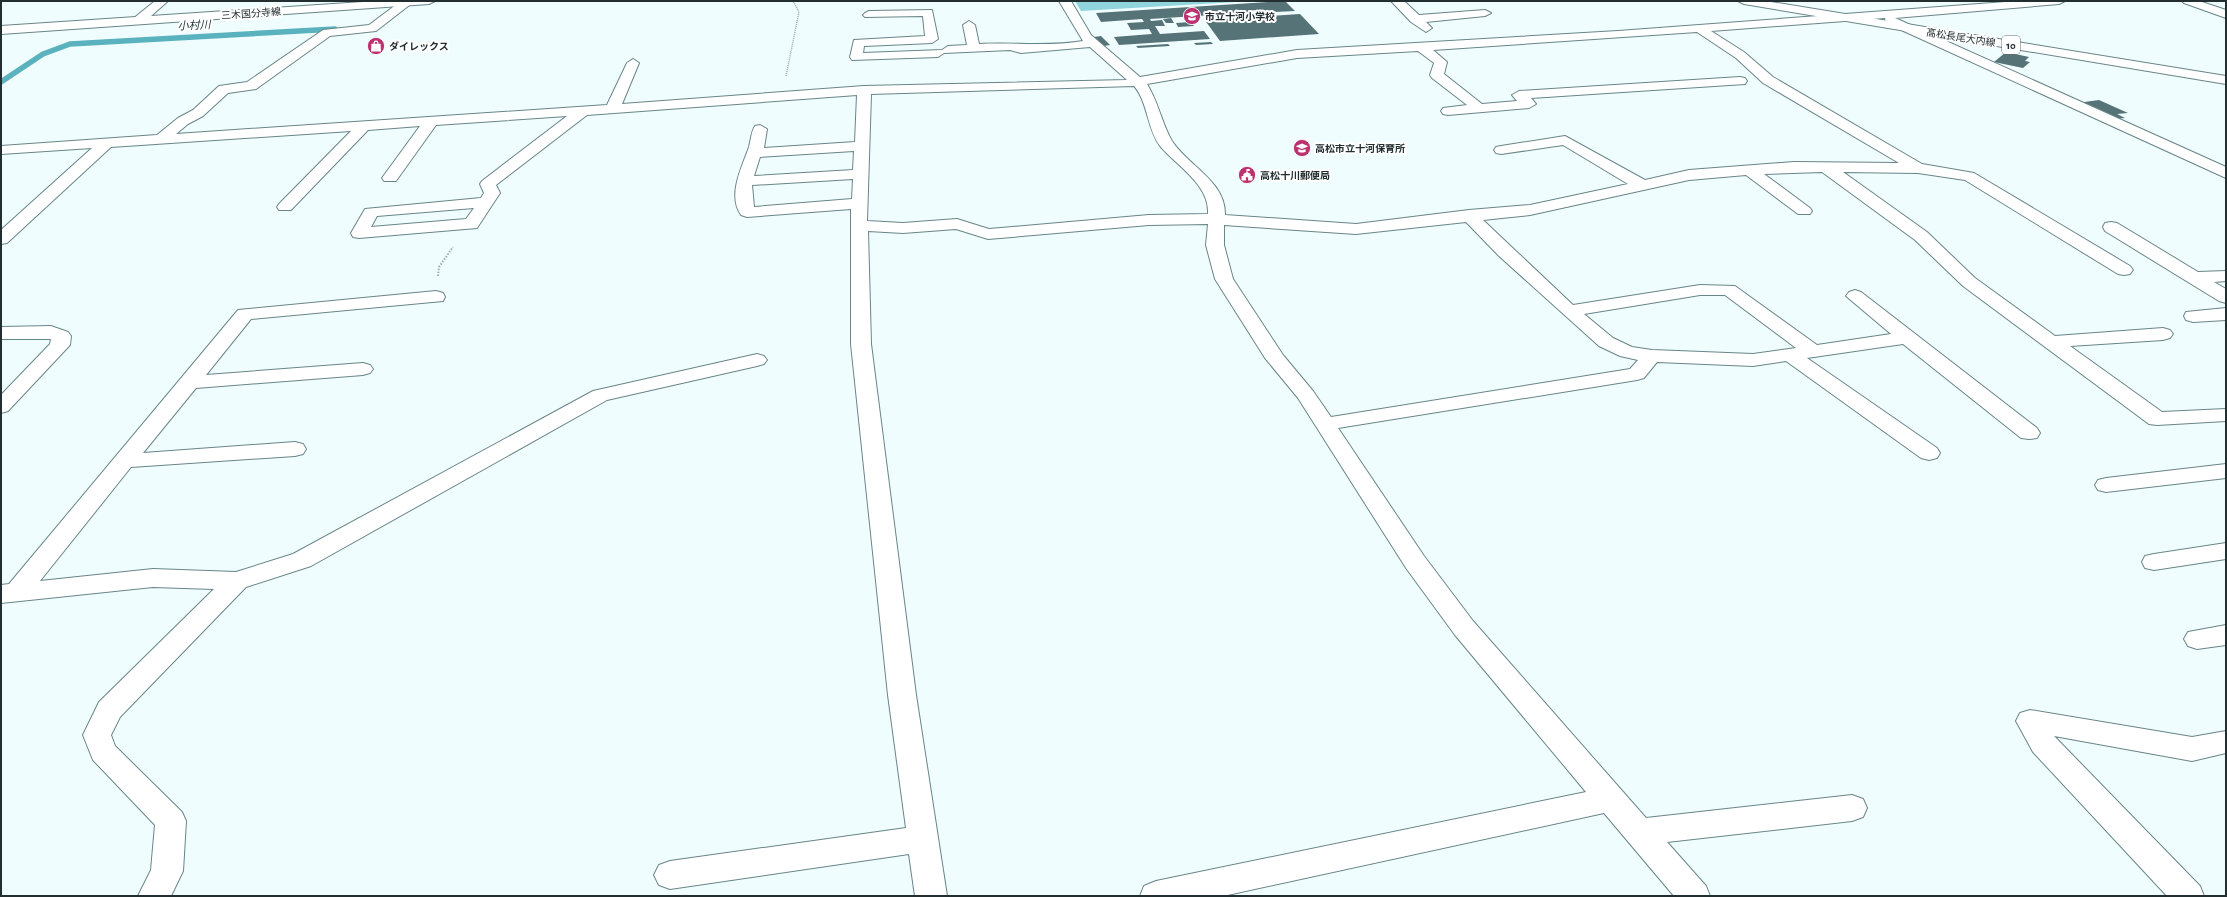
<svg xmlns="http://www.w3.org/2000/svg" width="2227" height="897" viewBox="0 0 2227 897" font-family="'Alegreya Sans','Noto Sans JP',sans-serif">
<rect width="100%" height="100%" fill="#f0fdfe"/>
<!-- green -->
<path fill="#90d4de" d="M1075,1h178l-172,10z"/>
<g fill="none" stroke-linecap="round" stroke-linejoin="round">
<!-- stream -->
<path stroke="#5ab2be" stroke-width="5.5" d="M1,82l42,-28 27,-10 265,-15"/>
</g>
<!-- building -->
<g fill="#567377">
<path d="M1285,1l10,10 -38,2 -2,-3 -5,1 4,4 -9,1 -3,-3 -18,1 -2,5 78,-5 19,20 -99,7 -16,-22h7l1,-4 -62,4 1,2 11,-1 3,6h-10l5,8 44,-3 6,8 -91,6 -5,-8 38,-3 -3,-5 -18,1 -4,-7 17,-1 -2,-3 -41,3 -5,-9z"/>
<path d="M1171,18l3,5h-8l-3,-4z"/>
<path d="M1191,22l3,4 -16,1 -2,-4z"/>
<path d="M1101,36l9,9 -6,1 -10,-9z"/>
<path d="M1211,42l2,2 -17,1 -2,-2z"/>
<path d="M1168,44l2,2 -32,2 -2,-2z"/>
<path d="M2006,52l23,5 -4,4 5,1 -7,6 -29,-6z"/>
<path d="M2099,100l29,13 -11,1 8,4 -10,1 -38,-16z"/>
</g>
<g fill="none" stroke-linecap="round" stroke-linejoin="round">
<defs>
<g id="minor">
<path d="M155,1h13l-26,23h-8l-2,-3 2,-3z"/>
<path d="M401,1h9l2,2 -36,28 -46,5 -74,53 -28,4 -25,23 -15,8 -12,10 431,-29 20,-42 6,-4 6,4 -17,41 242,-18 263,-6 -37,-33 -69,6 -11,-3 -66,3 -6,4 -86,3 -2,-3 4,-17 71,-4 -2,-20 -58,1 -2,-2 2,-2 4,-2 63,-1 6,29 -6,4 -68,3 -1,7 79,-3 6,-4 19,-1 -4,-20 6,-4 6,4 4,19c35,-2 70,3 104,-3l-24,-40h12l20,34 49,42 157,-27 321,-19 401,-30h46l-6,3 -164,14 331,149v11l-340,-155 -1,-5 -174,13 33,21 29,25 149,87 52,9 156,93 3,4 -3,4 -6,1 -6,-1 -153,-94 -47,-7 -75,-1 84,60 48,46 80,58 108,-8 7,2 3,4 -3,4 -7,2 -93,6 92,66 64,-3v12l-69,4 -8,-1 -186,-138 -48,-46 -93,-68 -58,2 46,34 2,3 -2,3h-12l-52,-39 -57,5 -159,35 -47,5 90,85 127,-20 35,1 82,59 74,-11 -45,-38 3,-4 6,-2 6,2 176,136 3,5 -3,5 -8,1 -8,-1 -118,-94 -96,14 130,90 3,5 -3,5 -8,2 -8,-2 -135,-97 -33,5 -96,-4 -13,16 -7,2 -299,48 86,128 49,65 173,197 206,-23 11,4 4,9 -4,9 -11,4 -185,21 39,44 4,10h-36l-70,-83 -381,83h-83l4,-10 12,-5 430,-89 -131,-157 -49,-67 -108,-170 -33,-40 -50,-79 -9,-34 2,-21 -59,1 -161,14 -32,-10 -53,4 -35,-2 3,113 45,351 31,201h-32l-6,-42 -239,35 -11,-4 -5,-10 5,-10 11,-4 236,-33 -18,-133 -37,-351v-135l-104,8 -6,-2c-14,-20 1,-48 8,-68 2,-7 2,-15 6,-21l5,-1 7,4 -3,19 91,-6 2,-47 -270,20 -91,70 4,8 -23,35 -118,10 -6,-1 -2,-4 14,-24 116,-11 3,-5 -4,-9 2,-3 85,-65 -131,9 -40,56h-12l-2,-3 38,-52 -52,4 -77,80h-12l-2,-3 2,-3 72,-73 -240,16 -104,96 -6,1v-14l91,-82 -91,6v-8l156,-11 21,-17 15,-8 26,-24 28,-4 76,-52 46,-5zM1697,32l39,26 27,25 136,80 -105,-1 -105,8 -44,10 -80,-44 -64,10 -5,1 -2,3 2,3 5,1 62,-9 65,39 -98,21 -61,5 -113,14 -131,-9c1,-34 -37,-49 -53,-74 -10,-17 -14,-40 -25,-57l150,-26 121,-7 16,12 -4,12 2,3 35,27 -24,3 -2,3 2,3 5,1 81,-7 7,-4 -5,-6 214,-14 2,-3 -2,-3 -5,-1 -221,14 -7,4 5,6 -35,3 -38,-30 3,-12 -14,-12zM1134,86c14,16 13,43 26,60 17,20 50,39 48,68l-59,1 -160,14 -32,-10 -54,4 -36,-2 4,-127zM854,151l-1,19 -99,6 6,-19zM853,179l-1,20 -98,8 -2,-22zM474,208l-8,11 -95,8 6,-11zM1466,222l33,34 100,90 21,10 18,4 -8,9 -299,48 -18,-26 -30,-36 -50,-76 -9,-34v-20l132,9zM1700,295h25l71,53 -43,6 -101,-4 -20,-3 -19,-9 -29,-24z"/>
<path d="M1391,1h13l15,14 66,-5 6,3 -6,3 -59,6 6,6 -6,4 -15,-10z"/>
<path d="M2182,1h17l27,9v8l-42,-15z"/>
<path d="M2111,222l6,1 81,49 28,-1v10l-12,1 12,7v14l-7,-2 -114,-70 -2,-4 2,-4z"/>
<path d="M436,291l7,2 2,4 -2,4 -192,18 -45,56 157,-12 7,2 3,4 -3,4 -7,2 -167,13 -53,65 152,-11 8,2 3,5 -3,5 -8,2 -164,11 -91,114 113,-12 83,3 57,-18 300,-163 164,-37 7,2 3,4 -3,4 -7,2 -150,34 -296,166 -65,21 -126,130 -9,18 4,11 67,66 4,9 -3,50 -12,25h-33l13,-26 4,-45 -62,-65 -10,-25 16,-33 115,-113 -61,-2 -152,16v-18l8,-1 229,-274z"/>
<path d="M2226,308v12l-33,2 -7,-2 -2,-4 2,-4z"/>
<path d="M51,326l17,6 3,4 -1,9 -62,66 -7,2v-18l49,-51 1,-5h-50v-12z"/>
<path d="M2226,464v14l-120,14 -8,-2 -3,-5 3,-5 8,-2z"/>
<path d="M2226,543v16l-72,11 -9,-2 -3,-6 3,-6 9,-2z"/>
<path d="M2226,625v20l-29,4 -9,-3 -4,-7 4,-7z"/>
<path d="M2030,710l162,27 34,-6v22l-34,8 -138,-25 146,150 4,10h-37l-134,-144 -17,-31 4,-8z"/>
</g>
<g id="primary">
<path d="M378,1h57l-6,3 -428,30v-8z"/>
<path d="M1738,1h27l461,75v8l-482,-80z"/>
</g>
</defs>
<!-- minor casing -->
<use href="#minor" stroke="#688589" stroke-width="2"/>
<!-- primary casing -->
<use href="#primary" stroke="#688589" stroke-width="2"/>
<!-- path-far1 -->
<path stroke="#9eaaac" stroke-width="1.5" stroke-dasharray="1 1" stroke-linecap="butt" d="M786,76l13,-64 -6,-11"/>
<!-- path -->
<path stroke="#9eaaac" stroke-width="2" stroke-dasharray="1.5 1.5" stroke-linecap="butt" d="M438,276l1,-9 14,-20"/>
<!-- minor -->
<use href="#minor" fill="#fff" fill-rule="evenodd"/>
<!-- primary -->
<use href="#primary" fill="#fff" fill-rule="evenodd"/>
</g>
<!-- icons -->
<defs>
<symbol id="school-disc" viewBox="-11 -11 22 22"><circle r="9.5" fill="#bb3270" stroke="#fff"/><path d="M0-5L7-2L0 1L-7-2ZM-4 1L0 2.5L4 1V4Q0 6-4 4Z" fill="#fff"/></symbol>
<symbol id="shop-disc" viewBox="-11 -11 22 22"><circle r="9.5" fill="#bb3270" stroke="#fff"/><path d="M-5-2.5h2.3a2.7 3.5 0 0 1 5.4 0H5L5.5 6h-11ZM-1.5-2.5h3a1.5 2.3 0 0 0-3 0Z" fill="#fff"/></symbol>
<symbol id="civic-disc" viewBox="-11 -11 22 22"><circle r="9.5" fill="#bb3270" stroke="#fff"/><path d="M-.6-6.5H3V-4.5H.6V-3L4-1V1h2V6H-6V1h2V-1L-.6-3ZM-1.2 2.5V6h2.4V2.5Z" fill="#fff"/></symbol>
</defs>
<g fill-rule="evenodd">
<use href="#school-disc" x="1182" y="6" width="20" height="20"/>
<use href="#shop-disc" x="366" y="36" width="20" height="20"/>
<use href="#school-disc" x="1292" y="138" width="20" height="20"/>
<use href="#civic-disc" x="1237" y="165" width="20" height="20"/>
</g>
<g text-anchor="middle" stroke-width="4" stroke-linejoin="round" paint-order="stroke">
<!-- far-street labels -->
<g font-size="10" fill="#222e30" stroke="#fff">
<text transform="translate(251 13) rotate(-4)" y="4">三木国分寺線</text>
<text transform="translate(1961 37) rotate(9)" y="4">高松長尾大内線</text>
</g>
<!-- far-poi labels -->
<g font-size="10" font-weight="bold" fill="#222e30" stroke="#fff" text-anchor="start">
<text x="1205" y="20">市立十河小学校</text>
<text x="389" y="50">ダイレックス</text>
<text x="1315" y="152">高松市立十河保育所</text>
<text x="1260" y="179">高松十川郵便局</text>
</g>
<!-- far-water labels -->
<g font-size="11" font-style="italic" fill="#1a3033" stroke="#fff">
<text transform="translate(194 25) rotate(-3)" y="4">小村川</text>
</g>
<!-- shield labels -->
<rect fill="#fff" stroke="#646d6e" stroke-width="1" x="2002" y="36" width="18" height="18" rx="3"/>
<g font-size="11" font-weight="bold" fill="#222e30">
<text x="2011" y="49">10</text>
</g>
</g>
<!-- border -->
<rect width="2227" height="897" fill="none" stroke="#222e30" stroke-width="4"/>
</svg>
